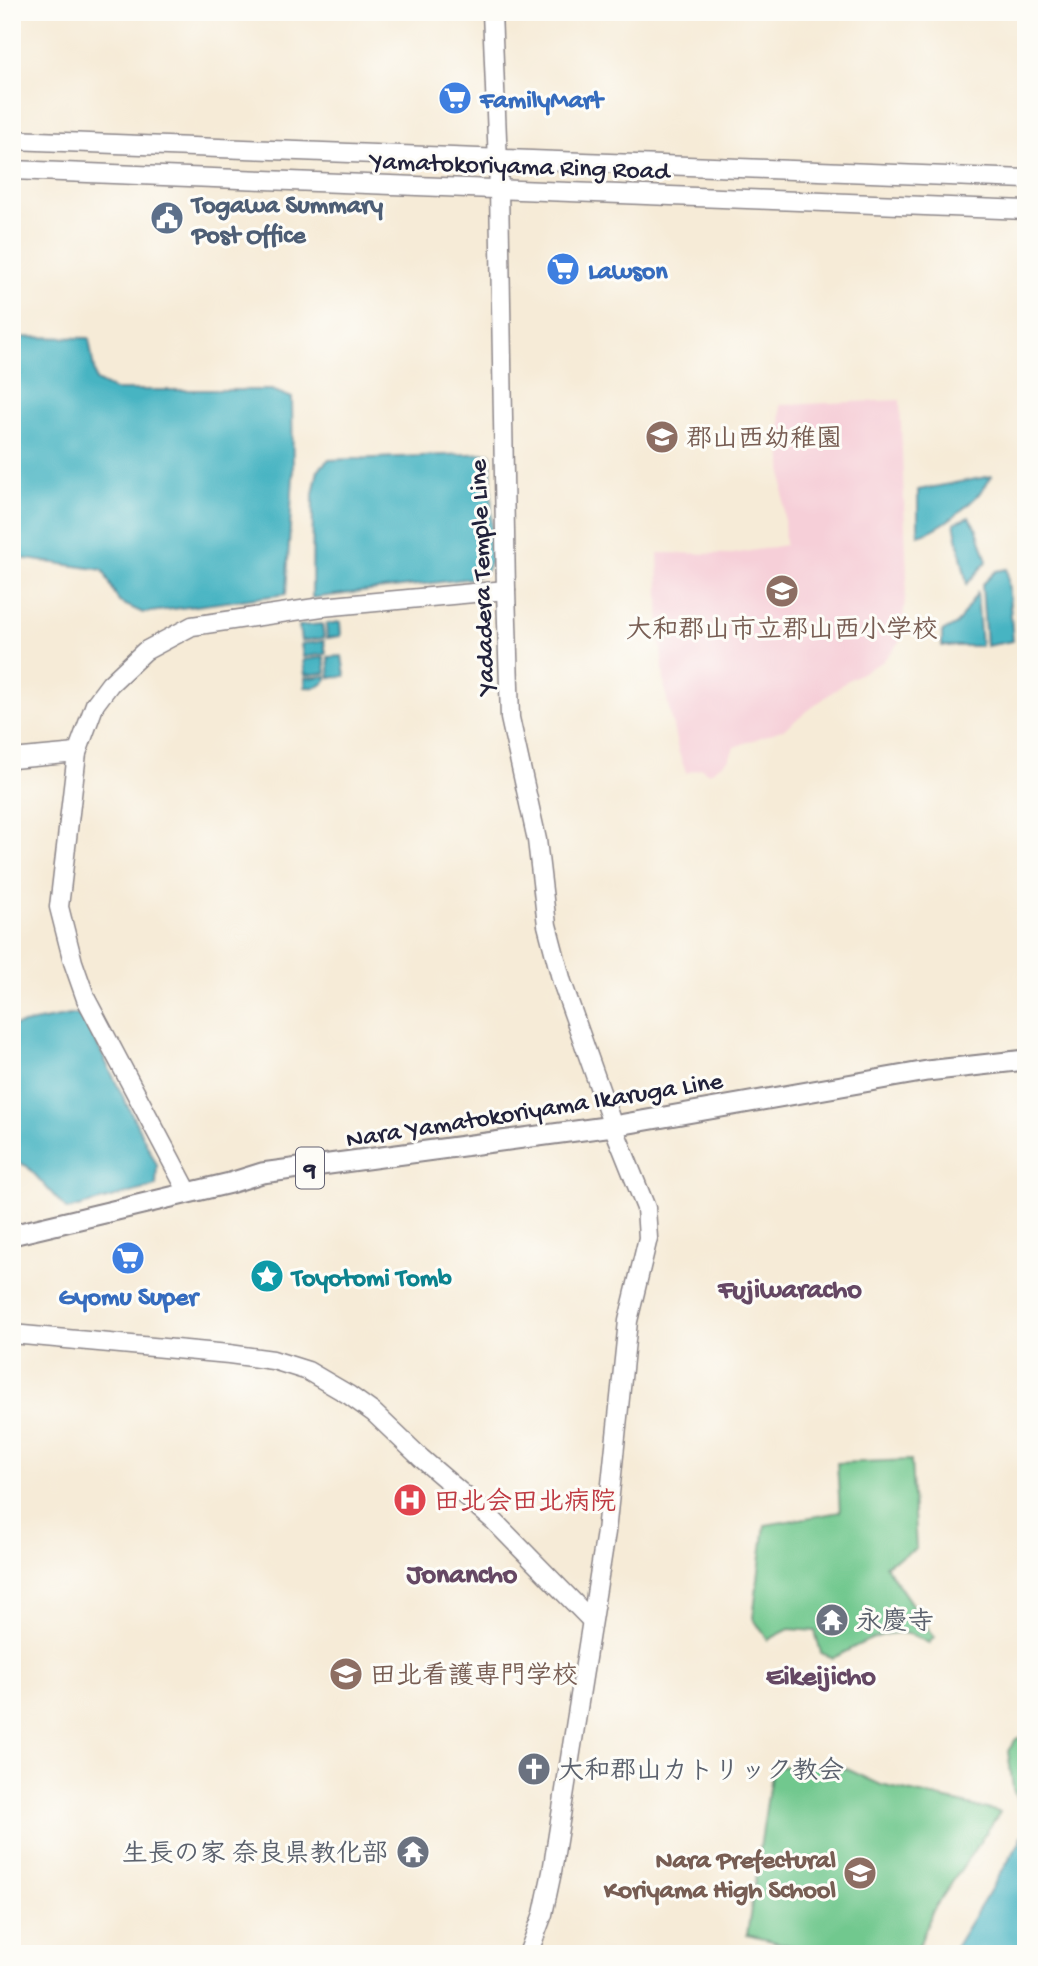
<svg xmlns="http://www.w3.org/2000/svg" width="1038" height="1966" viewBox="0 0 1038 1966" font-family="'Gochi Hand','Klee One',sans-serif">
<rect width="100%" height="100%" fill="#fdfcf7"/>
<filter id="ink" filterUnits="userSpaceOnUse"><feTurbulence type="fractalNoise" baseFrequency=".0143" numOctaves="2"/><feDisplacementMap in="SourceGraphic" scale="14" xChannelSelector="R" yChannelSelector="G"/><feConvolveMatrix kernelMatrix="1 2 1 2 8 2 1 2 1" color-interpolation-filters="sRGB"/></filter>
<filter id="wash" filterUnits="userSpaceOnUse"><feTurbulence type="fractalNoise" baseFrequency=".00686" numOctaves="4" result="noise"/><feDisplacementMap in="SourceGraphic" scale="28" xChannelSelector="R" yChannelSelector="G"/><feGaussianBlur stdDeviation="1.57" result="paint"/><feColorMatrix in="noise" values="0 0 0 0 0 0 0 0 0 0 0 0 0 0 0 0 0 1.4 0 .05"/><feComposite in="paint" operator="in"/></filter>
<g filter="url(#wash)">
<rect width="100%" height="100%" fill="#f6ebd7"/>
<!-- built -->
<path fill="#f6cfd8" d="M900,400l7,177 -6,64 -19,21 -34,18 -64,49 -50,18 -5,12 -20,14 -8,-5 -15,5 -8,-23 -13,-60 -5,-50 -2,-87 75,1 52,-9 -5,-140z"/>
<!-- green -->
<g fill="#71c88e" stroke="#4a7564" stroke-width="2">
<path d="M911,1460l5,89 -31,16 49,72 -5,6c-7,-3 -14,-8 -21,-9 -24,-6 -54,14 -75,24l-12,-5 -6,-22 -26,-2 -21,11 -15,-22 12,-93 75,-13 -3,-49z"/>
<path d="M1026,1735v80l-4,-1 -9,-25 -5,-38 8,-12z"/>
<path d="M834,1763l47,22 119,27 -68,100 -16,42h-92l-77,-19 25,-167 29,-4z"/>
</g>
<!-- water -->
<g fill="#46b4c2" stroke="#346b7e" stroke-width="2">
<path d="M12,337l77,1 7,43 18,9h158l20,8 1,78 -7,118 -143,19 -24,-11 -16,-32 -91,-13z"/>
<path d="M491,453l1,106 -6,13 -13,6 -161,20 1,-104 5,-24 10,-10z"/>
<path d="M991,476c-9,21 -50,54 -73,59v-45z"/>
<path d="M969,517l8,13 10,31 -20,23 -13,-61z"/>
<path d="M1007,569l6,72 -27,5 -4,-61 14,-14z"/>
<path d="M977,593l4,53h-39v-14l15,-8z"/>
<path d="M340,622l1,14 -14,2 -1,-14z"/>
<path d="M322,624l2,14 -23,3 -2,-15z"/>
<path d="M324,641l2,13 -23,3 -2,-13z"/>
<path d="M342,656l3,20 -15,2 -2,-21z"/>
<path d="M324,657l2,16 -21,2 -2,-15z"/>
<path d="M327,676v3c-7,9 -11,9 -22,8v-9z"/>
<path d="M75,1014l9,4 73,147 -1,21 -89,24 -40,-44 -15,-6v-134z"/>
<path d="M1021,1836l5,2v116h-75l69,-112z"/>
</g>
</g>
<g filter="url(#ink)">
<g fill="none" stroke-linecap="round" stroke-linejoin="round">
<defs>
<g id="secondary">
<path d="M492,12l7,177 7,401 4,128 27,122 10,85 15,57 51,144 33,82 2,30 -20,83 -22,211 -54,340 -9,42 -15,40"/>
<path d="M12,140l1014,39"/>
<path d="M12,170l1014,40"/>
<path d="M12,759l65,-6"/>
<path d="M188,1192l-102,-193 -13,-37 -14,-55 18,-154 18,-49 15,-20 35,-33 47,-25 130,-19 184,-17"/>
<path d="M12,1334l217,20 44,6 35,11 41,24 25,18 47,45 72,62 98,100"/>
</g>
<path id="primary" d="M12,1235l218,-52 32,-10 351,-47 314,-55 99,-11"/>
</defs>
<!-- secondary casing -->
<use href="#secondary" stroke="#8c8689" stroke-width="21"/>
<!-- primary casing -->
<use href="#primary" stroke="#8c8689" stroke-width="23"/>
<!-- secondary -->
<use href="#secondary" stroke="#fff" stroke-width="18"/>
<!-- primary -->
<use href="#primary" stroke="#fff" stroke-width="19"/>
</g>
</g>
<!-- icons -->
<defs>
<symbol id="supermarket-disc" viewBox="-11 -11 22 22"><circle r="9.5" fill="#3f7fe0" stroke="#fdfcf7"/><path d="M-6-5.5h2.5l.6 2H6L4.5 2H-2.5L-4.4-4H-6ZM-1.5 3.2a1.3 1.3 0 1 0 .1 0ZM3 3.2a1.3 1.3 0 1 0 .1 0Z" fill="#fff"/></symbol>
<symbol id="civic-disc" viewBox="-11 -11 22 22"><circle r="9.5" fill="#5c6f8a" stroke="#fdfcf7"/><path d="M-.6-6.5H3V-4.5H.6V-3L4-1V1h2V6H-6V1h2V-1L-.6-3ZM-1.2 2.5V6h2.4V2.5Z" fill="#fff"/></symbol>
<symbol id="school-disc" viewBox="-11 -11 22 22"><circle r="9.5" fill="#8d6e63" stroke="#fdfcf7"/><path d="M0-5L7-2L0 1L-7-2ZM-4 1L0 2.5L4 1V4Q0 6-4 4Z" fill="#fff"/></symbol>
<symbol id="sight-disc" viewBox="-11 -11 22 22"><circle r="9.5" fill="#0f9aa8" stroke="#fdfcf7"/><path d="M0-6L1.8-2.2L6-1.7L2.9 1.2L3.7 5.4L0 3.3L-3.7 5.4L-2.9 1.2L-6-1.7L-1.8-2.2Z" fill="#fff"/></symbol>
<symbol id="hospital-disc" viewBox="-11 -11 22 22"><circle r="9.5" fill="#e0444e" stroke="#fdfcf7"/><path d="M-5-5h3v3.5h4V-5h3V5h-3V1.5h-4V5h-3Z" fill="#fff"/></symbol>
<symbol id="temple-disc" viewBox="-11 -11 22 22"><circle r="9.5" fill="#6b7280" stroke="#fdfcf7"/><path d="M0-6L5-2H3V0L6.5 2.5H4V6H1.5V3h-3V6H-4V2.5H-6.5L-3 0V-2H-5Z" fill="#fff"/></symbol>
<symbol id="university-disc" viewBox="-11 -11 22 22"><circle r="9.5" fill="#8d6e63" stroke="#fdfcf7"/><path d="M0-5L7-2L0 1L-7-2ZM-4 1L0 2.5L4 1V4Q0 6-4 4Z" fill="#fff"/></symbol>
<symbol id="church-disc" viewBox="-11 -11 22 22"><circle r="9.5" fill="#6b7280" stroke="#fdfcf7"/><path d="M-1.2-6h2.4v3.5h3.3v2.4h-3.3V6h-2.4V-.1h-3.3v-2.4h3.3Z" fill="#fff"/></symbol>
</defs>
<g fill-rule="evenodd">
<use href="#supermarket-disc" x="436" y="79" width="38" height="38"/>
<use href="#civic-disc" x="148" y="199" width="38" height="38"/>
<use href="#supermarket-disc" x="544" y="250" width="38" height="38"/>
<use href="#school-disc" x="643" y="418" width="38" height="38"/>
<use href="#school-disc" x="763" y="572" width="38" height="38"/>
<use href="#supermarket-disc" x="109" y="1239" width="38" height="38"/>
<use href="#sight-disc" x="248" y="1257" width="38" height="38"/>
<use href="#hospital-disc" x="391" y="1481" width="38" height="38"/>
<use href="#temple-disc" x="813" y="1601" width="38" height="38"/>
<use href="#university-disc" x="327" y="1655" width="38" height="38"/>
<use href="#church-disc" x="515" y="1750" width="38" height="38"/>
<use href="#temple-disc" x="394" y="1833" width="38" height="38"/>
<use href="#school-disc" x="841" y="1854" width="38" height="38"/>
</g>
<g text-anchor="middle" stroke-width="6" stroke-linejoin="round" paint-order="stroke">
<!-- shield labels -->
<rect fill="#fdfcf7" stroke="#646373" stroke-width="2" x="296" y="1147.5" width="28" height="41" rx="5"/>
<g font-size="24" font-weight="bold" fill="#22223b">
<text x="310" y="1176">9</text>
</g>
<!-- shop labels -->
<g font-size="26" font-weight="bold" fill="#366cbe" stroke="#fdfcf7" text-anchor="start">
<text x="480" y="107">FamilyMart</text>
<text x="588" y="278">Lawson</text>
<text x="128" y="1304" text-anchor="middle">Gyomu Super</text>
</g>
<!-- street labels -->
<g font-size="26" fill="#22223b" stroke="#fdfcf7">
<text transform="translate(520 164) rotate(2)" y="9">Yamatokoriyama Ring Road</text>
<text transform="translate(480 577) rotate(-92)" y="9">Yadadera Temple Line</text>
<text transform="translate(534 1108) rotate(-9)" y="9">Nara Yamatokoriyama Ikaruga Line</text>
</g>
<!-- service labels -->
<g font-size="26" font-weight="bold" fill="#4e5e75" stroke="#fdfcf7" text-anchor="start">
<text x="192" y="212">Togawa Summary<tspan x="192" dy="30">Post Office</tspan></text>
</g>
<!-- education labels -->
<g font-size="26" font-weight="bold" fill="#785e54" stroke="#fdfcf7" text-anchor="start">
<text x="686" y="446">郡山西幼稚園</text>
<text x="782" y="637" text-anchor="middle">大和郡山市立郡山西小学校</text>
<text x="370" y="1683">田北看護専門学校</text>
<text x="836" y="1867" text-anchor="end">Nara Prefectural<tspan x="836" dy="30">Koriyama High School</tspan></text>
</g>
<!-- culture labels -->
<g font-size="26" font-weight="bold" fill="#0d838f" stroke="#fdfcf7" text-anchor="start">
<text x="292" y="1285">Toyotomi Tomb</text>
</g>
<!-- health labels -->
<g font-size="26" font-weight="bold" fill="#be3a42" stroke="#fdfcf7" text-anchor="start">
<text x="434" y="1509">田北会田北病院</text>
</g>
<!-- worship labels -->
<g font-size="26" font-weight="bold" fill="#5b616d" stroke="#fdfcf7" text-anchor="start">
<text x="856" y="1629">永慶寺</text>
<text x="558" y="1778">大和郡山カトリック教会</text>
<text x="388" y="1861" text-anchor="end">生長の家 奈良県教化部</text>
</g>
<!-- neighbourhood labels -->
<g font-size="28" font-weight="bold" fill="#654864" stroke="#fdfcf7">
<text x="790" y="1297">Fujiwaracho</text>
<text x="462" y="1582">Jonancho</text>
<text x="821" y="1684">Eikeijicho</text>
</g>
</g>
<!-- margin -->
<rect width="1038" height="1966" fill="none" stroke="#fdfcf7" stroke-width="42"/>
</svg>
